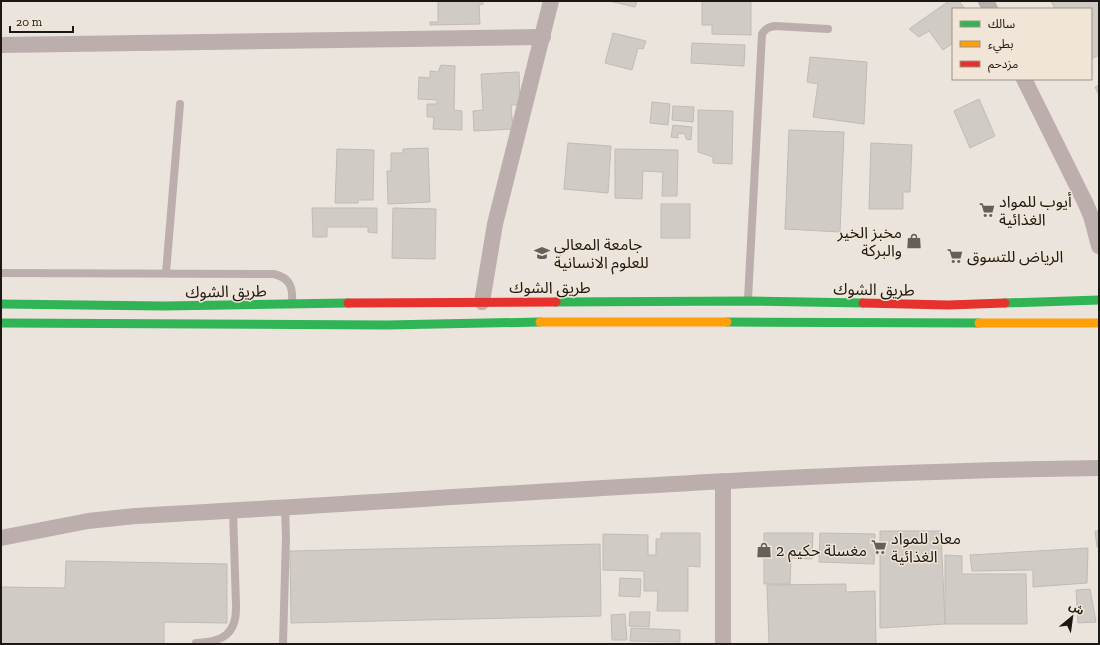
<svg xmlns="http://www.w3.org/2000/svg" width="1100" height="645" viewBox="0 0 1100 645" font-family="'Zilla Slab','Noto Sans Arabic',serif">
<rect width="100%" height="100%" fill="#eae4dc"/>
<!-- building -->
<g fill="#d1cbc5" stroke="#c0bbb5">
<path d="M438,1h45v3l-4,1 1,19 -50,1v-3h8z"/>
<path d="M609,1h28l-2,6z"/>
<path d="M702,1h49v34l-39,-1v-9h-10z"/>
<path d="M949,1h10l6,8h-12v34l-10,7 -14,-19 -10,6 -10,-8z"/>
<path d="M1051,1h48v54l-8,4v-50h-36z"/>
<path d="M613,33l33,8 -3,8 -5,-1 -6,22 -27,-7z"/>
<path d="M692,43l53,2 -1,21 -53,-3z"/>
<path d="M810,57l57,5 -3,62 -51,-7 5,-33 -11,-2z"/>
<path d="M441,65l14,1 -1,44 8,1v19l-29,-1 1,-12h-7v-13h10v-4l-19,-1 1,-22 11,1v-7l8,1z"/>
<path d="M519,72l1,33h-9l2,24 -39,2 -1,-20 10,-1 -2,-36z"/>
<path d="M1099,85v10l-4,-8z"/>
<path d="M979,99l16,37 -25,12 -16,-37z"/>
<path d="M652,102l18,2 -2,21 -18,-2z"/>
<path d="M673,106l21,1 -1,15 -21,-2z"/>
<path d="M698,110l35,1 -1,53 -19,-1v-6l-15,-5z"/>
<path d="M673,125l19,2 -1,13 -5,-1 -1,-5 -7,-1v5l-7,-1z"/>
<path d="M789,130l55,2 -4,100 -55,-3z"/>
<path d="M568,143l43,3 -3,47 -44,-4z"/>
<path d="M871,143l41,2 -2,47h-7v17h-34z"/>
<path d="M428,148l2,54 -42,2 -1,-33h4v-18h12v-4z"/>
<path d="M337,149l37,1 -1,50h-15v3h-23z"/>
<path d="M615,149l63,1 -1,46h-15l1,-24 -20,-1 -1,28 -27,-1z"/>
<rect x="661" y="204" width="29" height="34"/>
<path d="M312,208h65v25l-9,-1v-5h-41v10h-14z"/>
<path d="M393,208l43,1 -1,50 -43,-1z"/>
<path d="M880,531h61l4,93 -65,4z"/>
<path d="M1095,531h4v16h-2z"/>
<path d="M661,533h39v34l-12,-1v45h-31l1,-20h-14v-20l-41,-1v-36l45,1v20h8v-16h5z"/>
<path d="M764,533h49l-1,26 -21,-1 -1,26h-26z"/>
<path d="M820,533l55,1 -1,30 -55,-2z"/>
<path d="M600,544l1,72 -310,7 -1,-72z"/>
<path d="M1088,548l-1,35 -54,4v-17l-61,1 -2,-16z"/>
<path d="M945,555l17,1v18h64l1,50h-82z"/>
<path d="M66,561l161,3v59l-63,-1v22h-163v-57l64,1z"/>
<path d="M620,578l21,1 -1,18 -21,-1z"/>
<path d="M846,584v8l29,-1 1,53h-107l-2,-59z"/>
<path d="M1090,589l6,33 -18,1 -2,-33z"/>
<path d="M630,612h20l-1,15 -20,-1z"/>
<path d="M625,614l2,26h-15l-1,-25z"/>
<path d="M631,628l49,2v12l-50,-1z"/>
</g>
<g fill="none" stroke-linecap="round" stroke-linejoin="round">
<!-- lane -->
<g stroke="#bcaead" stroke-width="8">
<path d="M1,273l273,1c16,4 19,13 18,28"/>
<path d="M166,273l14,-169"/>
<path d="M748,299l14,-265c4,-6 7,-7 13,-8l53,3"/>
<path d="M196,643c27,-1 41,-9 40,-38l-3,-94"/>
<path d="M283,644l3,-107 -1,-30"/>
</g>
<!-- street -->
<g stroke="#bcaead" stroke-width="16">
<path d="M986,1l4,8"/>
<path d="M1,45l542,-8"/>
<path d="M1024,79l61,123 6,14 8,30"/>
<path d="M482,302l13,-78 56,-223"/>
<path d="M723,481v163"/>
<path d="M1,538l87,-17 47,-5c321,-17 642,-44 964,-48"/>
</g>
<!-- fast -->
<g stroke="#30b455" stroke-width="9">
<path d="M556,302l192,-1 115,2"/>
<path d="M1005,303l94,-3"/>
<path d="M1,304l163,2 184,-3"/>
<path d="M727,322l252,1"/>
<path d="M1,323l386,2 153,-3"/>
</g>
<!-- slow -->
<g stroke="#ff9f0a" stroke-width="9">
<path d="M540,322h187"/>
<path d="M979,323h120"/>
</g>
<!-- jam -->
<g stroke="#e5322d" stroke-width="9">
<path d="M348,303l208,-1"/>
<path d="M863,303l85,2 57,-2"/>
</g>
</g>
<!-- icons -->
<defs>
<symbol id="supermarket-bare" viewBox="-9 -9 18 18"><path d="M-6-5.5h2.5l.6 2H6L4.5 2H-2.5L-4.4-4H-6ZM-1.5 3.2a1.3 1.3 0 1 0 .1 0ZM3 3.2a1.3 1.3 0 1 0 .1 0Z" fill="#635f59" stroke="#f0e5d6" stroke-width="2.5" paint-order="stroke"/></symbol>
<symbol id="shop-bare" viewBox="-9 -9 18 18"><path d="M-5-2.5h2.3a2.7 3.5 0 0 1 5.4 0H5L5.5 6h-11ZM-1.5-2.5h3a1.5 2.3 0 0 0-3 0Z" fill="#635f59" stroke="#f0e5d6" stroke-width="2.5" paint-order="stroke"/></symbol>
<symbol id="school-bare" viewBox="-9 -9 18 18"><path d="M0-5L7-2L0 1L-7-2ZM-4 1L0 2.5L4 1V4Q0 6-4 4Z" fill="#635f59" stroke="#f0e5d6" stroke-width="2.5" paint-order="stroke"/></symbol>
</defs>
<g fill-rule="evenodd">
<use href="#supermarket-bare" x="976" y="199" width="22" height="22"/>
<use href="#shop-bare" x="903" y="230" width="22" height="22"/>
<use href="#school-bare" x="531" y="242" width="22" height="22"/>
<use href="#supermarket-bare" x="944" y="245" width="22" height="22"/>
<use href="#supermarket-bare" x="868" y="536" width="22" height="22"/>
<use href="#shop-bare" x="753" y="539" width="22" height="22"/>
</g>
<g text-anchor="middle" stroke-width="3" stroke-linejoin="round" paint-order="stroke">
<!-- poi labels -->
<g font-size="16" fill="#1b1712" stroke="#f0e5d6" text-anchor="start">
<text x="999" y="207">أيوب للمواد<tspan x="999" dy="18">الغذائية</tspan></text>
<text x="902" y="238" text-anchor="end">مخبز الخير<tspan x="902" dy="18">والبركة</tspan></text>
<text x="554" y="250">جامعة المعالي<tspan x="554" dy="18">للعلوم الانسانية</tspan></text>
<text x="967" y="262">الرياض للتسوق</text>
<text x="891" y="544">معاد للمواد<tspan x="891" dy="18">الغذائية</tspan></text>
<text x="776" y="556">مغسلة حكيم 2</text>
</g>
<!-- street labels -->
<g font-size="16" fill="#1b1712" stroke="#f0e5d6">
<text x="550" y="293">طريق الشوك</text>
<text transform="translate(874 289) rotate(1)" y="6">طريق الشوك</text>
<text transform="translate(226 291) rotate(-1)" y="6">طريق الشوك</text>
</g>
</g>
<!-- border -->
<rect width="1100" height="645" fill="none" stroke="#1b1712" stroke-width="4"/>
<!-- legend -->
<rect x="952" y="8" width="140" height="72" fill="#f0e5d6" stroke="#9b9388"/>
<rect x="960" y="21" width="20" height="6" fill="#30b455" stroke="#9b9388"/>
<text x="988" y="28" font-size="12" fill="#1b1712">سالك</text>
<rect x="960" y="41" width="20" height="6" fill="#ff9f0a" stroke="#9b9388"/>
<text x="988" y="48" font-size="12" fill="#1b1712">بطيء</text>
<rect x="960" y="61" width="20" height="6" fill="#e5322d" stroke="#9b9388"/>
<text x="988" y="68" font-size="12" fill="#1b1712">مزدحم</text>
<!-- north arrow -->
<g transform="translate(1072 617) rotate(29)" stroke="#f0e5d6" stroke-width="3" paint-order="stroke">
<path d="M0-3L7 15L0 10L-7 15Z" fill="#1b1712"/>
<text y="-6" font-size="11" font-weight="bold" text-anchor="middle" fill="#1b1712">ش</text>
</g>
<!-- scale -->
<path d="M10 26v6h63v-6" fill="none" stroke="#1b1712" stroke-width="2"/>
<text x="16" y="26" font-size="12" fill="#1b1712" stroke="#f0e5d6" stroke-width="3" paint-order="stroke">20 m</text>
</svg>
